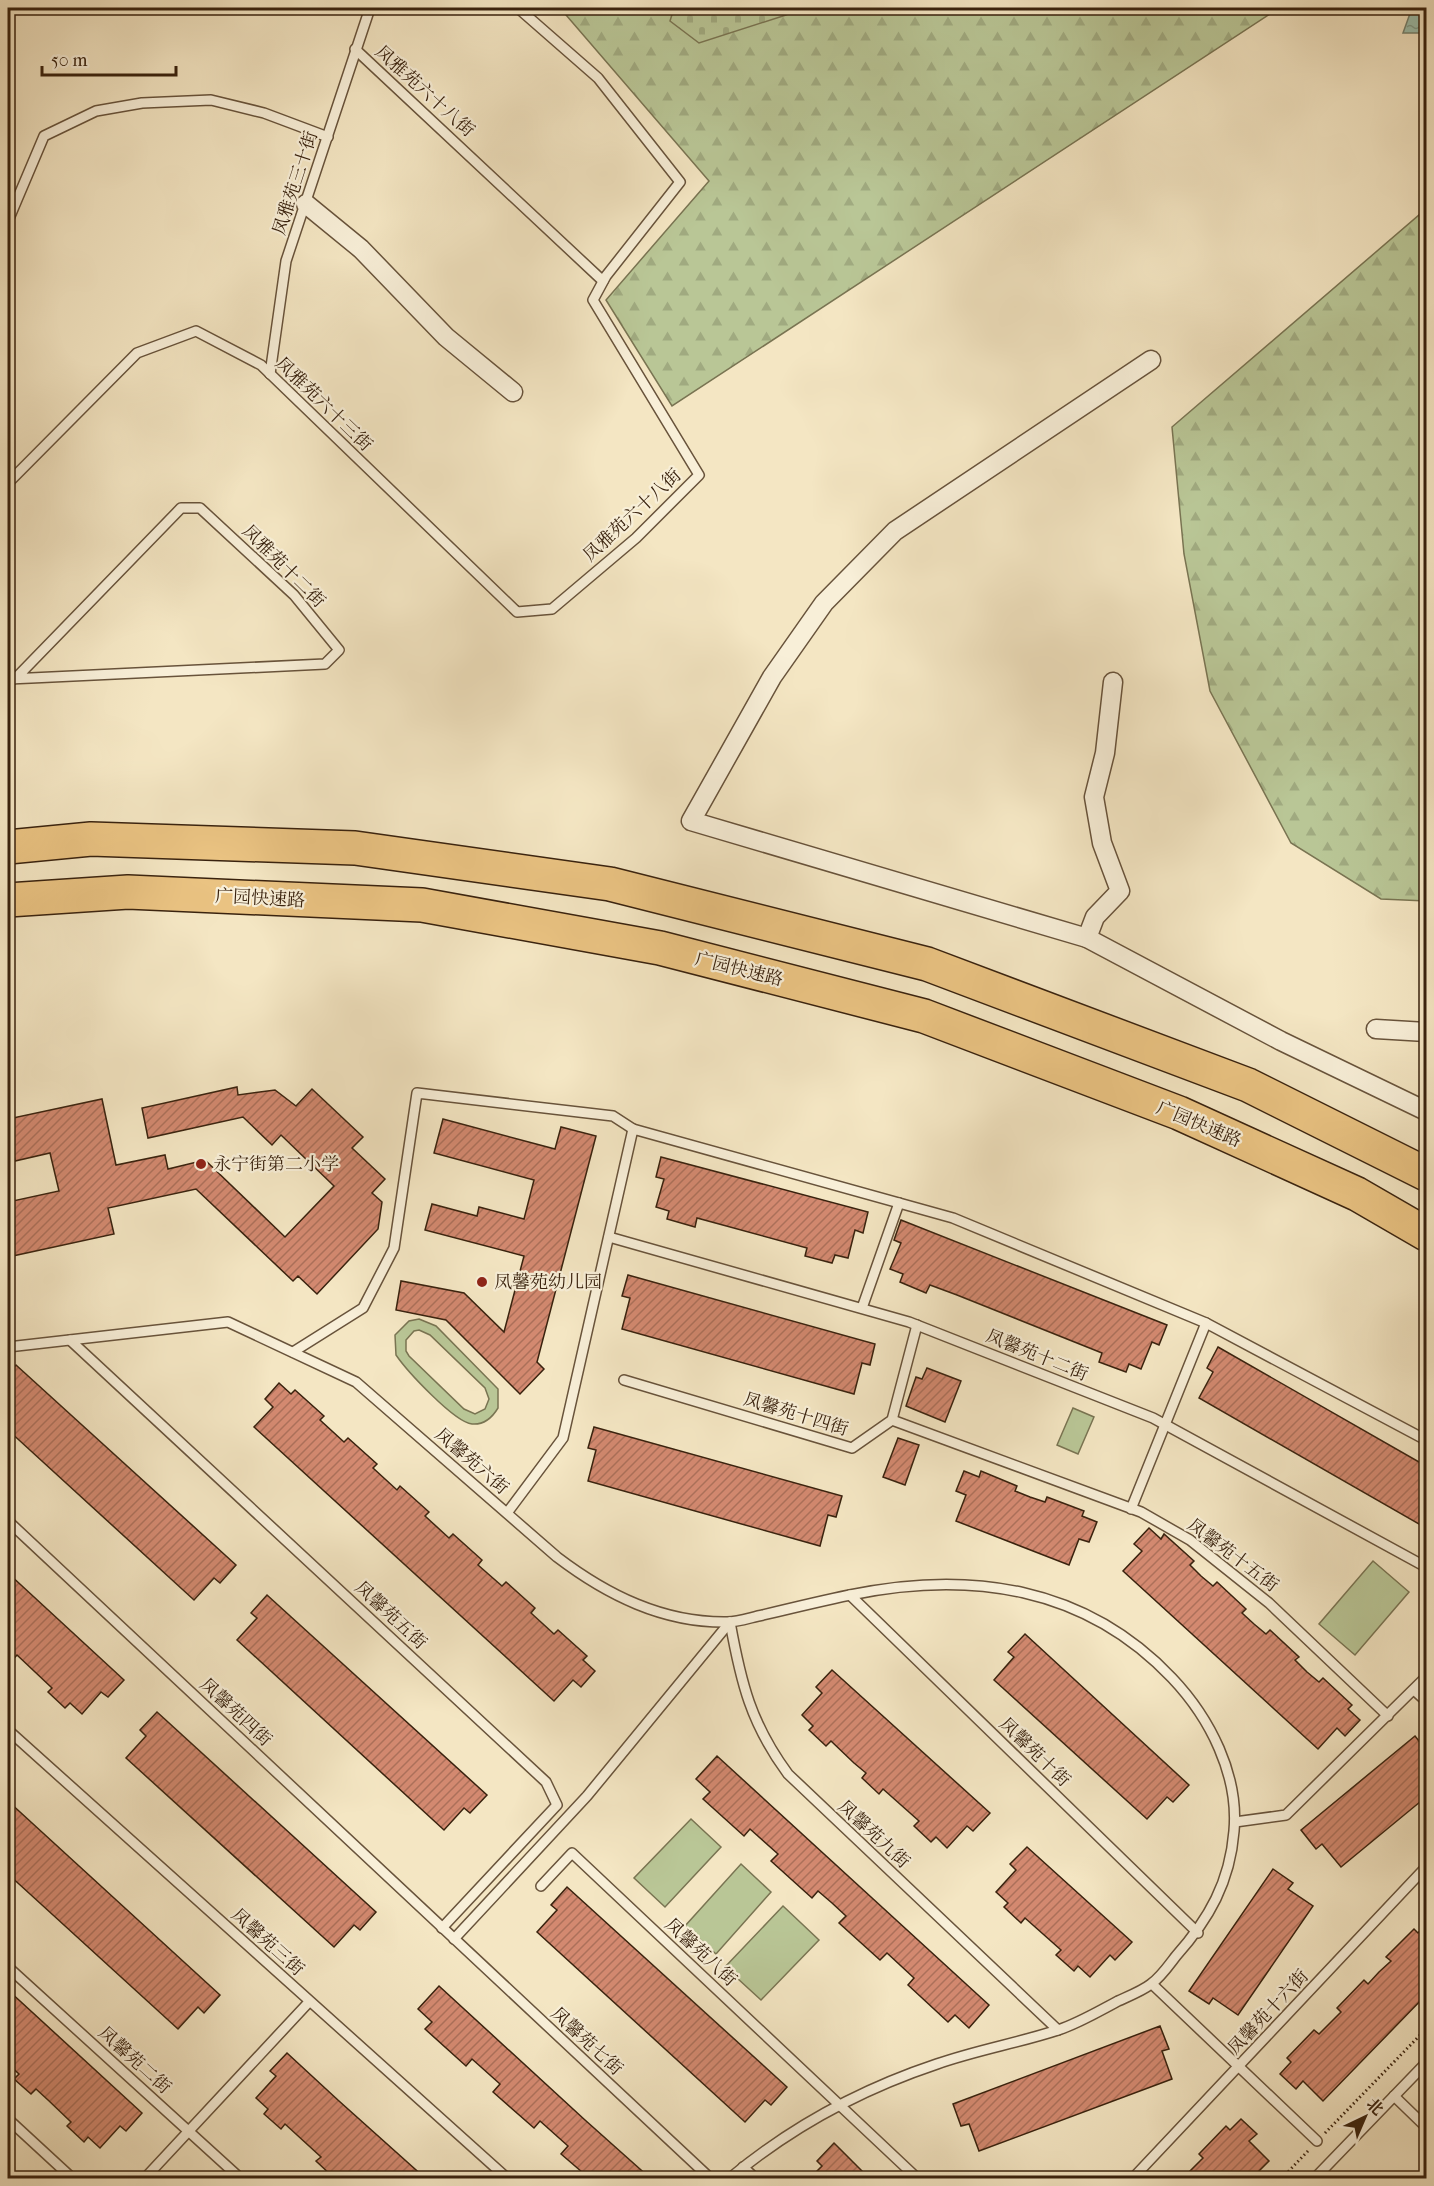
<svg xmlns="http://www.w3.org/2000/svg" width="1434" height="2186" viewBox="0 0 1434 2186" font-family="'IM FELL French Canon','Noto Serif SC',serif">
<defs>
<pattern id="forest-firs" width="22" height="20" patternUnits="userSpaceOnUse" patternTransform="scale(1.5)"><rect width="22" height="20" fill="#b9c696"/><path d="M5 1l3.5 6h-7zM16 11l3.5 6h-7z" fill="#a0aa80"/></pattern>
<pattern id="cemetery-stones" width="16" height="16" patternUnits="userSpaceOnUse" patternTransform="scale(1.5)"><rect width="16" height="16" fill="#b9c696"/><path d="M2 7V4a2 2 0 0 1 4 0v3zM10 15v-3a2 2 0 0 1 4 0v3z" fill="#a0aa80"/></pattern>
<pattern id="water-ripples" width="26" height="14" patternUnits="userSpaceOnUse" patternTransform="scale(1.5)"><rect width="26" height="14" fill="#9cc0ae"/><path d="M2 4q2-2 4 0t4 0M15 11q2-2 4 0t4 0" fill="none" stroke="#809c8c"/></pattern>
<pattern id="building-hatch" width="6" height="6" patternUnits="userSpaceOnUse" patternTransform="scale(1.5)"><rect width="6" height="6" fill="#d38970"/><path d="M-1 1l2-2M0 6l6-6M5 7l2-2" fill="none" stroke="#ac705a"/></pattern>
</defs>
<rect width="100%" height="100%" fill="#f4e6c3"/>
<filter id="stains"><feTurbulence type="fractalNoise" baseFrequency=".00333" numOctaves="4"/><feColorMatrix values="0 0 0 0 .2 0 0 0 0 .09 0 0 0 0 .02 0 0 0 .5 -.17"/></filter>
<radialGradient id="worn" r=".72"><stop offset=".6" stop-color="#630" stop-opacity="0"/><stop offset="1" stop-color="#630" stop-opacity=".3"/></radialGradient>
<!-- green -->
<g fill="#b9c696" stroke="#797452" stroke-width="1.5" fill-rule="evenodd">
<path d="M419,1319l17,7 62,63v19c-6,10 -14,17 -26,16 -18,-2 -65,-53 -76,-69l-1,-20 14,-14zM419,1330l11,5 55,53 4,11 -4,10 -10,5 -11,-5 -55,-53 -3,-5v-11l8,-9z"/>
<path d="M1073,1408l21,9 -16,37 -21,-9z"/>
<path d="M1373,1561l36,31 -54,63 -36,-31z"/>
<path d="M691,1819l30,28 -56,60 -31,-29z"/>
<path d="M741,1864l30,28 -55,62 -31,-28z"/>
<path d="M783,1906l36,34 -58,60 -36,-33z"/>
</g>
<!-- forest -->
<g fill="url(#forest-firs)" stroke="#797452" stroke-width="1.5">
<path d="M560,8h719l-607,398 -66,-106 103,-119z"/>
<path d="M1426,209v692l-45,-2 -90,-56 -81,-152 -26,-137 -12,-127z"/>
</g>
<!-- cemetery -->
<path fill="url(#cemetery-stones)" stroke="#797452" stroke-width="1.5" d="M674,8h128l-16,7 -87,28 -29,-22z"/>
<!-- water -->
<path fill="url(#water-ripples)" stroke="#74816e" stroke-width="1.5" d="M1412,8h14v25h-23z"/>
<!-- building -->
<g fill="url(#building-hatch)" stroke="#39220e" stroke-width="1.5">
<path d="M237,1087l1,8 37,-5 21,16 16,-17 51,48 -11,11 33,31 -13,14 10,9 -4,27 -61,65 -19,-18 -5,5 -97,-92 -88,19 6,26 -106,23v-55l51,-11 -9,-38 -35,8 -7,-42 94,-20 14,66 49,-10 3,14 37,-9 80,77 49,-51 -53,-51 -9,10 -29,-28 -95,21 -6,-30z"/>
<path d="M443,1119l112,30 6,-22 35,9 -59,226 7,7 -24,25 -74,-74 -50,-10 5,-29 63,12 40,39 20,-76 -99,-26 7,-26 45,12 2,-9 45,12 10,-39 -100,-27z"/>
<path d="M661,1157l207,55 -5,21 -8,-3 -7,28 -13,-3 -3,8 -27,-7 2,-8 -110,-30 -2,9 -28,-8 2,-8 -13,-4 8,-28 -8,-2z"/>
<path d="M901,1220l266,105 -8,20 -7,-3 -11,27 -12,-5 -3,8 -27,-10 3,-9 -145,-58 -27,-10 -4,8 -26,-11 3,-8 -13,-5 11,-26 -7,-3z"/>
<path d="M628,1275l247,69 -5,21 -8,-2 -8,31 -232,-65 8,-31 -8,-2z"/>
<path d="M1218,1347l208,119v62l-227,-130 14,-26 -6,-4z"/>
<path d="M16,1365l220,200 -16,18 -6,-5 -20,22 -186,-170v-56z"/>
<path d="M927,1368l34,13 -16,41 -39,-16 10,-29 6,2z"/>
<path d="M279,1383l12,11 4,-4 29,26 -4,4 24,22 4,-4 29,26 -4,4 24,22 3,-4 29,26 -4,4 24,22 4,-4 29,26 -4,5 24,21 4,-4 29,26 -4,5 23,21 4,-4 29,26 -4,4 12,11 -14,16 -8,-7 -19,21 -300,-274 19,-20 -8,-8z"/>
<path d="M594,1427l248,69 -6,21 -8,-2 -8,31 -232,-65 8,-31 -8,-2z"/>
<path d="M898,1438l21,7 -14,40 -22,-8z"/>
<path d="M964,1471l15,6 2,-6 36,15 -2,5 15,6 15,5 2,-5 37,14 -2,5 15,6 -8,20 -10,-3 -10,26 -113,-44 10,-26 -10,-4z"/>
<path d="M1149,1528l12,11 3,-5 30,27 -4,4 11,11 12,10 4,-4 29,27 -4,4 12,11 12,10 4,-4 29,27 -4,3 12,12 12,10 4,-4 29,27 -4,4 12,11 -15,16 -8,-8 -19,21 -195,-178 19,-20 -8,-7z"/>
<path d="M8,1573l116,107 -16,17 -7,-5 -19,22 -12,-11 -5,5 -17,-16 4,-4 -35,-33 -9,10z"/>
<path d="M267,1595l220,200 -17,18 -6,-5 -20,22 -207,-190 20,-22 -6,-5z"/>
<path d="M1025,1634l164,151 -16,17 -6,-5 -20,22 -153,-139 20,-23 -6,-5z"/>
<path d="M832,1670l158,143 -17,18 -6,-5 -20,22 -11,-11 -5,5 -17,-16 5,-5 -36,-32 -4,5 -17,-16 4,-5 -12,-10 -23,-22 -5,5 -17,-16 4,-4 -11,-11 20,-22 -6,-6z"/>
<path d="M157,1712l219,200 -16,18 -6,-5 -20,22 -208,-189 20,-22 -6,-6z"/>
<path d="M1415,1736l11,14v47l-85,70 -19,-23 -6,5 -15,-19z"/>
<path d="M717,1756l272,249 -20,23 -14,-13 -7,7 -40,-37 6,-7 -27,-25 -7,7 -41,-37 7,-7 -14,-13 -14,-12 -6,7 -41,-37 7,-7 -28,-25 -6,7 -41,-37 7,-7 -14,-13z"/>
<path d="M8,1801l212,194 -16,18 -6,-6 -20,22 -170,-155z"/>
<path d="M1027,1847l105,95 -17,18 -5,-5 -20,22 -12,-11 -4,5 -18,-16 5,-5 -36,-32 -4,5 -17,-16 4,-4 -12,-11 20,-22 -6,-6z"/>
<path d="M1273,1869l20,14 -5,6 25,17 -75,109 -25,-17 -4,6 -20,-13z"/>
<path d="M567,1887l220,200 -16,18 -6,-5 -20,22 -208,-190 20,-22 -6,-5z"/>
<path d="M1426,1924v71l-103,106 -20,-20 -7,8 -16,-15 11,-12 -4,-4 27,-28 5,4 22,-22 -4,-4 27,-28 4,4 11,-12 12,-11 -5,-4 28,-28 4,4z"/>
<path d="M439,1986l146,134 65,58h-61l-28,-24 7,-8 -28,-25 -6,7 -41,-36 7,-8 -28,-25 -6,7 -41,-37 7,-7 -14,-13z"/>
<path d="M8,1990l134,123 -16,18 -6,-5 -20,22 -12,-11 -4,5 -17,-16 4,-4 -23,-22 -12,-11 -5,5 -17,-15 5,-5 -11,-10z"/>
<path d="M1160,2026l9,23 -7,2 10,28 -193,72 -10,-27 -8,2 -8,-22z"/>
<path d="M287,2053l52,48 86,77h-81l-6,-6 -5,5 -17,-16 5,-4 -36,-33 -4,5 -17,-15 4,-5 -12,-11 20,-22 -6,-5z"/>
<path d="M1241,2119l16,15 -8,7 20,20 -17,17h-69l20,-20 -4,-4 27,-28 4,4z"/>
<path d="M834,2143l35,35h-59l12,-12 -5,-5z"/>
</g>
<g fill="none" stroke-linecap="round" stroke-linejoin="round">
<defs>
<g id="lane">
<path d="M355,49l248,232"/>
<path d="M8,221l36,-85 52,-25 46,-8 69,-3 53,13 64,24"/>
<path d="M270,374l16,-113 84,-253"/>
<path d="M8,483l129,-130 59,-22 65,34 256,247 35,-3 84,-71 63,-63 -106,-175 13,-24 74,-94 -82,-104 -80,-70"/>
<path d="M8,679l23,-1 294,-14 14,-14 -45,-55 -94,-87h-19l-166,171"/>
<path d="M609,1237l300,85 244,96 273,149"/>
<path d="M862,1308l37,-105"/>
<path d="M70,1340l476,442 11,23 -115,123"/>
<path d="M8,1347l220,-25 128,60 201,175c50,38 106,66 170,65 12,0 25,-5 36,-7 29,-7 58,-14 87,-20 119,-25 235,-9 322,83 38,40 67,97 62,153 -4,51 -25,88 -58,125 -7,9 -15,21 -25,28 -9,7 -22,12 -33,17 -19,10 -39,22 -60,29 -40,13 -81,20 -121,34 -75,25 -147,64 -207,114"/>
<path d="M293,1352l70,-44 31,-60 23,-155 196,23 20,13"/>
<path d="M624,1380l228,68 40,-28 25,-95"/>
<path d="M892,1420l249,92 49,28 79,63 119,113"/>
<path d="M1131,1509l75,-186"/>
<path d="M507,1513l56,-75 70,-309 320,89 253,105 220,117"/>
<path d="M8,1521l702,657"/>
<path d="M850,1595l348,338"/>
<path d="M730,1622c11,61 21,102 58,152l270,256"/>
<path d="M1414,1690l12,11"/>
<path d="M8,1730l499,448"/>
<path d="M1235,1822l51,-7 140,-138"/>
<path d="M541,1886l31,-33 345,325"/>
<path d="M454,1939l133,-143 143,-174"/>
<path d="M8,1967l232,211"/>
<path d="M1152,1984l165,157"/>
<path d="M1394,2096l32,31"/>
<path d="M8,2119l64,59"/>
<path d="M743,2167l12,11"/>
<path d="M145,2178l164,-176"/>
<path d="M1133,2178l293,-311"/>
<path d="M1315,2178l111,-115"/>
</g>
<g id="street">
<path d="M306,204l55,45 85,88 67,55"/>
<path d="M1151,360l-256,171 -71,72 -52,74 -81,144 396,117 194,103 145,70"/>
<path d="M1087,938l8,-21 25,-26 -18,-48 -8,-46 11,-44 8,-71"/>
<path d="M1376,1029l50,3"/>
</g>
<g id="highway">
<path d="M8,847l83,-8 264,9 255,36 317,80 321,121 178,89"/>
<path d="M8,900l120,-8 294,13 238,43 264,68 255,97 178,81 69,40"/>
</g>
</defs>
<!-- lane casing -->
<use href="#lane" stroke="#68533b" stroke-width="12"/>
<!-- street casing -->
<use href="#street" stroke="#68533b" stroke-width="21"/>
<!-- highway casing -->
<use href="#highway" stroke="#39220e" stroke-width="36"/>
<!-- path -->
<g stroke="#39220e" stroke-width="3" stroke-dasharray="1.5 3" stroke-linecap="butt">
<path d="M1325,2133l101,-104"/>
<path d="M1282,2178l26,-27"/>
</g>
<!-- lane -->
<use href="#lane" stroke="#f8efd8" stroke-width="9"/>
<!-- street -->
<use href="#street" stroke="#f8efd8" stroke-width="18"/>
<!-- highway -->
<use href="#highway" stroke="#eac382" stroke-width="33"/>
</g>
<!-- markers -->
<g fill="#8f2418" stroke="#f8efd8" stroke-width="2">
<circle cx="201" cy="1164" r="6"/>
<circle cx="482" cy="1282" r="6"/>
</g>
<g text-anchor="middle" stroke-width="4.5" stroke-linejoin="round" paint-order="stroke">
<!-- street labels -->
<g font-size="18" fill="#39220e" stroke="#f8efd8">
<text transform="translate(425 91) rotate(42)" y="6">凤雅苑六十八街</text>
<text transform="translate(295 183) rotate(-72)" y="6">凤雅苑三十街</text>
<text transform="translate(324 404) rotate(44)" y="6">凤雅苑六十三街</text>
<text transform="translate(632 515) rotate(-43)" y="6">凤雅苑六十八街</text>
<text transform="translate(284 566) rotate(45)" y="6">凤雅苑十二街</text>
<text transform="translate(260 898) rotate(3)" y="6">广园快速路</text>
<text transform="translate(739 969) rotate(14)" y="6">广园快速路</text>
<text transform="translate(1199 1124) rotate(23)" y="6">广园快速路</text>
<text transform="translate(1037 1355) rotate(22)" y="6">凤馨苑十二街</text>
<text transform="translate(796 1414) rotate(17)" y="6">凤馨苑十四街</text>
<text transform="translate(472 1461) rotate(41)" y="6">凤馨苑六街</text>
<text transform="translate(1233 1555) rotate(37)" y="6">凤馨苑十五街</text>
<text transform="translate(391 1615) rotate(43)" y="6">凤馨苑五街</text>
<text transform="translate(236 1712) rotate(43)" y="6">凤馨苑四街</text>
<text transform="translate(1035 1752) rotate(44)" y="6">凤馨苑十街</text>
<text transform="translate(874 1834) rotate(43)" y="6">凤馨苑九街</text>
<text transform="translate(268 1942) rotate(42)" y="6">凤馨苑三街</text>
<text transform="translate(701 1952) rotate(43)" y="6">凤馨苑八街</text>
<text transform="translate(1268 2012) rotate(-47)" y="6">凤馨苑十六街</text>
<text transform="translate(587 2041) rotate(43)" y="6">凤馨苑七街</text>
<text transform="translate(135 2060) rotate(42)" y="6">凤馨苑二街</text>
</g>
<!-- poi labels -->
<g font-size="18" fill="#39220e" stroke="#f8efd8" text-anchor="start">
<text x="213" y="1170">永宁街第二小学</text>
<text x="494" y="1288">凤馨苑幼儿园</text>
</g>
</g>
<!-- margin -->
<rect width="1434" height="2186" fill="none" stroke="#f4e6c3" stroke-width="30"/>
<rect x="9" y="9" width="1416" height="2168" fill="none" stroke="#39220e" stroke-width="3"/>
<rect x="15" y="15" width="1404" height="2156" fill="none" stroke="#39220e" stroke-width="1.5"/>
<!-- north arrow -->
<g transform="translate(1365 2117) rotate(44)" stroke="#f8efd8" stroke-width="4.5" paint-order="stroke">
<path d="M0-4.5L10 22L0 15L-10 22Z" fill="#39220e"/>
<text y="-9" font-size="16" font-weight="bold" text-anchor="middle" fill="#39220e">北</text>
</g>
<!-- scale -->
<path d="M42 66v9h134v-9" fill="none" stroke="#39220e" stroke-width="3"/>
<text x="51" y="66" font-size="18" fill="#39220e" stroke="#f8efd8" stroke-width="4.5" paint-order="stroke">50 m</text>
<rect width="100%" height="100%" filter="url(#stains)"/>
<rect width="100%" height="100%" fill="url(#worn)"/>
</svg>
